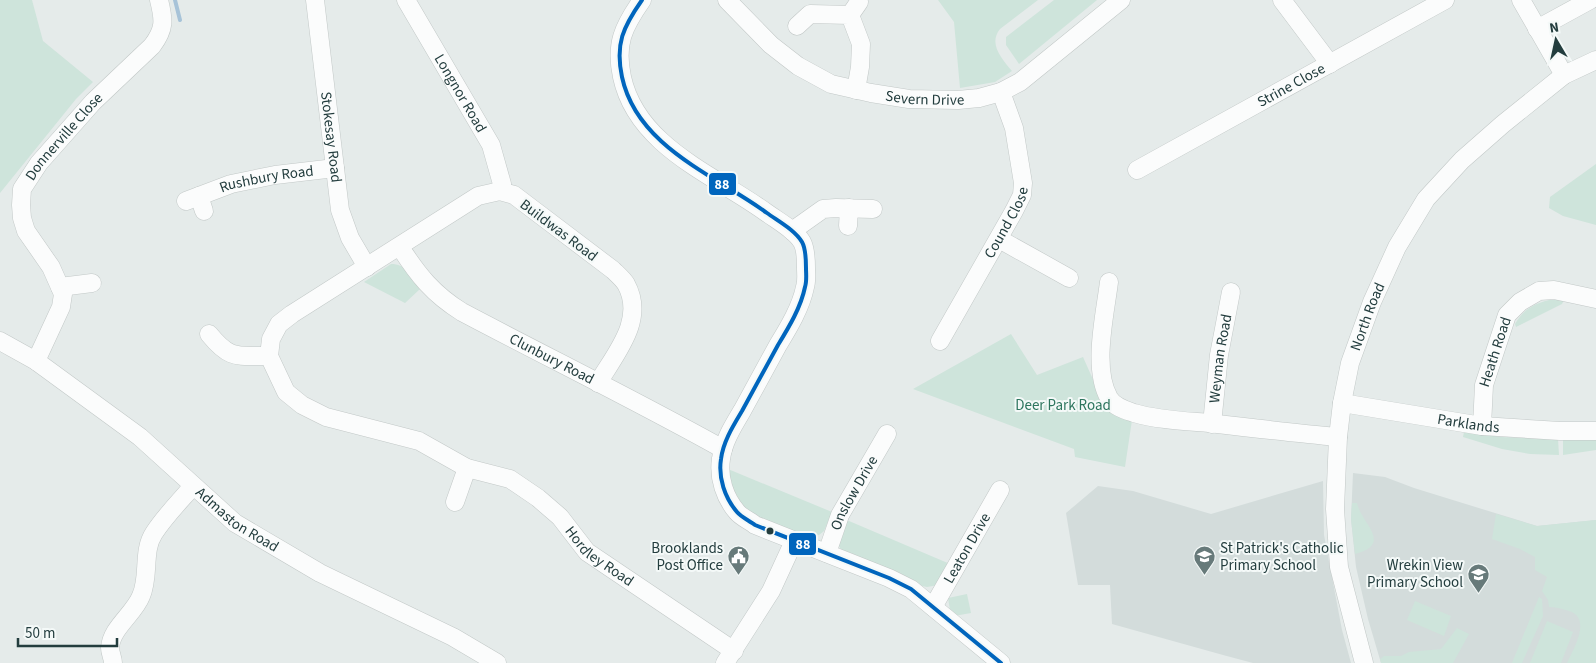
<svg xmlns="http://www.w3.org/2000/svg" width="1596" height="663" viewBox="0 0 1596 663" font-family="'Source Sans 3',sans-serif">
<rect width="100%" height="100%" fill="#e5ebea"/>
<!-- built -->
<g fill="#d3dcdb">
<path d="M1353,473l32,4 29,11 123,38 59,-6v143h-215l-13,-44 -12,-52 -5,-48z"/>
<path d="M1323,481l1,54 18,95 9,33h-98l-30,-8 -111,-31 -2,-39h-32l-12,-72 32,-27 35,5 78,23z"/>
</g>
<!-- green -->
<g fill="#cee4db">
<path d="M0,0h32l11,41 50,41 -17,17 -76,94z"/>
<path d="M938,0h100l-38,29c-12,15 2,30 12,42l-17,11 -35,6 -6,-66z"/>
<path d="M1054,0h43l-78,64 -13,-19v-8z"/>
<path d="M1596,164v61l-33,-9 -14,-8 1,-11z"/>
<path d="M391,264c14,0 20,10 29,20v5l-15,14 -41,-21z"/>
<path d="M1549,300h15l-2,4 -46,23 -1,-3c8,-14 18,-20 34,-24z"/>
<path d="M1011,334l26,41 46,-18 24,54 25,9 -7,47 -50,-10 -1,-8 -161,-60z"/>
<path d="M1464,432l37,5 57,2 1,16 -29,-1 -28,-5 -39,-12z"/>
<path d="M1563,439h33v11l-33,5z"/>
<path d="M728,469l104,43 -8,19 -5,4 -6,1h-8l-54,-20 -19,-23z"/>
<path d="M1352,503h5c4,20 37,41 -2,51l-4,-35z"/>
<path d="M1496,514l41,12 59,-6v143h-29c7,-15 25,-45 2,-52 -7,-2 -13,-4 -20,-4l-1,-7 -6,-9 5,-14 -12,-7v-13l-15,-8 -28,-10z"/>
<path d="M842,518l108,46 -12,21 -11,2 -9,-2 -76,-34 -6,-10z"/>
<path d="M967,594l4,19 -17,3 -4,-6 -2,-12z"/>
<path d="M1539,597l3,2 1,17 -21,47h-10z"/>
<path d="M1415,601l36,15 -7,20 -37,-16z"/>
<path d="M1547,621l26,11 -12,31h-31z"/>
<path d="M1457,628l12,6 -16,29h-72l-1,-4 4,-3h17l8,-4 32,-3z"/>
</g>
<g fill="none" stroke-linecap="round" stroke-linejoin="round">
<!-- stream -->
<path stroke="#a7c3d8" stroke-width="4" d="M175,0l5,20"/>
<defs>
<g id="minor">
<path id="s1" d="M315,0l25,210 10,28 17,29"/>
<path id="s2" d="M406,0l85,145 11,39 -2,7"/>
<path d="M642,0c-19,27 -27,44 -20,77 15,70 93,98 145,136 11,8 28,17 35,29 4,7 4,18 4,26 0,6 1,13 -1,19 -4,20 -16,40 -27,58 -12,22 -24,44 -36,66 -9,15 -19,31 -21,48 -3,19 4,39 16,53 4,5 13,9 18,13l134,53 22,11 90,74"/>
<path id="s3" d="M727,0l44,45 27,21 33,18 40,9 38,6 49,1 21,-2 22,-6 19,-10 101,-82"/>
<path d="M1282,0l48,64"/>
<path d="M1521,0l43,75"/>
<path d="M850,15l9,-13"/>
<path d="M797,26l13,-12 40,1 11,29 -1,23 -4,23"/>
<path d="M1537,29l53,-29"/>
<path id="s4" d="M1137,170l308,-170"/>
<path d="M199,196l5,15"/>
<path id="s5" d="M186,201l45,-17 44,-9 60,-7"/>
<path d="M848,226l1,-18"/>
<path d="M792,231l31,-22 13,-1 37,1"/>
<path d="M999,239l70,39"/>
<path id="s6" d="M400,247c18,28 33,47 62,65 87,46 175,89 261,137"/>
<path d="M1109,282c-4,33 -17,86 0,116 5,9 16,12 25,15 24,7 51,8 75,10 43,5 86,10 129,14"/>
<path d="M60,287l32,-4"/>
<path d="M209,334c22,27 28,21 60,22"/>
<path id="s7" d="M0,341l36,20 104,76 95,86 85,50 133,64 44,26"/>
<path id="s8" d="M940,341l74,-130 8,-16 1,-12 -9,-55 -13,-36"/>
<path id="s9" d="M36,361l25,-54 2,-13 -12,-27 -25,-36 -4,-13 -1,-13 1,-16 17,-26 54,-61 59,-56c13,-17 12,-26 7,-46"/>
<path id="s10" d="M598,383c17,-29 48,-63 28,-99 -3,-5 -9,-10 -13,-14l-99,-75 -14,-4 -22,5 -186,118 -13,10 -8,15 -2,17 17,36 16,13 24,12 93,24 48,27 43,11 28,19 22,19 27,35 147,99"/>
<path id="s11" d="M1342,403l140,23 78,5h36"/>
<path id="s12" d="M1212,424l7,-69 12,-63"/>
<path id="s13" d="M1482,426l2,-41 23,-70 13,-13 19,-11 15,-1 42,9"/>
<path d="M455,502l12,-34"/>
<path id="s14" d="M827,553l13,-38 47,-81"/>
<path id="s15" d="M933,607l67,-117"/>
<path d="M113,663c0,-5 -3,-10 -3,-15 1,-20 24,-34 31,-52 9,-20 1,-45 13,-63 11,-17 26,-32 39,-47"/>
<path d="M725,663l46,-72 23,-50"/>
<path id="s16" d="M1364,663l-25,-96 -4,-58 3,-72 4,-34 8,-40 22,-61 25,-55 29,-48 36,-39 41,-36 61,-49 32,-15"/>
</g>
</defs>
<!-- minor casing -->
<use href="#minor" stroke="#c2c8c7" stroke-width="19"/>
<!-- minor -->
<use href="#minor" stroke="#fbfcfc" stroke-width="18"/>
<defs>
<path id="bus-1" d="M642,0c-19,27 -27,44 -20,77 15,70 93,98 145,136 11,8 28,17 35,29 4,7 4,18 4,26 0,6 1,13 -1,19 -4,20 -16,40 -27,58 -12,22 -24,44 -36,66 -9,15 -19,31 -21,48 -3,19 4,39 16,53 4,5 13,9 18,13l134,53 22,11 90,74"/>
</defs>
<!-- bus-1 casing -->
<use href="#bus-1" stroke="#f4f9f8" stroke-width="8"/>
<!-- bus-1 -->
<use href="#bus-1" stroke="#0065bd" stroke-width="4"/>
</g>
<!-- icons -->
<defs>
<symbol id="civic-pin" viewBox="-11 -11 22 30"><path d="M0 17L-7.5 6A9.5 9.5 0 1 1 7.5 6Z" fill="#677a7a" stroke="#f4f9f8"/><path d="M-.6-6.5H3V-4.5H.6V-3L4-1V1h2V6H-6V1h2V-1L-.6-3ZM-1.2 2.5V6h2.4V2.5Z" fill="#fff"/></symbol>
<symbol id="school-pin" viewBox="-11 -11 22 30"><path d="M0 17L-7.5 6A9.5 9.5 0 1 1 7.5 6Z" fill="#677a7a" stroke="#f4f9f8"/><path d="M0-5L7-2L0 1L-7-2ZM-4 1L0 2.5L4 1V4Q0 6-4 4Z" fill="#fff"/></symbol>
</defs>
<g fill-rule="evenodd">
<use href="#civic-pin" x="726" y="544" width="25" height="34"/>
<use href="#school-pin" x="1192" y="544" width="25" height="34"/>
<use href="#school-pin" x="1466" y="562" width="25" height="34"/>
</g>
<!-- markers -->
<circle fill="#233d3e" stroke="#f4f9f8" stroke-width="2" cx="770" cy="531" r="4.5"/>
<g text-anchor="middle" stroke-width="4" stroke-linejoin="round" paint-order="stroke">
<!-- street labels -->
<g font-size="15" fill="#233d3e" stroke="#f4f9f8">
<text dy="5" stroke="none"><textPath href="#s4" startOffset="176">Strine Close</textPath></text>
<text dy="5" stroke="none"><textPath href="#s2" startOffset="108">Longnor Road</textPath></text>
<text dy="5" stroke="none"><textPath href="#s3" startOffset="230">Severn Drive</textPath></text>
<text dy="5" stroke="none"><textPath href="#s9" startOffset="256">Donnerville Close</textPath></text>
<text dy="5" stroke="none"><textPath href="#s1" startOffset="138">Stokesay Road</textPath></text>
<text dy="5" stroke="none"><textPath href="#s5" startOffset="84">Rushbury Road</textPath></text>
<text dy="5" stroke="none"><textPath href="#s8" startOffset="136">Cound Close</textPath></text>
<text transform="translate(559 230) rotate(37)" y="5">Buildwas Road</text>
<text dy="5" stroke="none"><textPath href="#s16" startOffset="354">North Road</textPath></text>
<text dy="5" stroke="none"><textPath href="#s13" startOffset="76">Heath Road</textPath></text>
<text dy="5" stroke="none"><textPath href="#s12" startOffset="66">Weyman Road</textPath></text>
<text dy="5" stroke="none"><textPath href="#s6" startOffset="192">Clunbury Road</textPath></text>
<text dy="5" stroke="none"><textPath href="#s11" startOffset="128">Parklands</textPath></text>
<text dy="5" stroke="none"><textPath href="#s14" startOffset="66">Onslow Drive</textPath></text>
<text dy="5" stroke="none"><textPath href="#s7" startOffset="298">Admaston Road</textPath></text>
<text dy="5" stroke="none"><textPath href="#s15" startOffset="68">Leaton Drive</textPath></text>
<text dy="5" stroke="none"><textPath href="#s10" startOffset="962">Hordley Road</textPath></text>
</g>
<!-- park labels -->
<g font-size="15" fill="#2d755e" stroke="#f4f9f8">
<text x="1063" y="410">Deer Park Road</text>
</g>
<!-- poi labels -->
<g font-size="15" fill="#233d3e" stroke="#f4f9f8" text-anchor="end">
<text x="723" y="553">Brooklands<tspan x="723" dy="17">Post Office</tspan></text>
<text x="1220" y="553" text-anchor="start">St Patrick's Catholic<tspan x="1220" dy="17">Primary School</tspan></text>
<text x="1463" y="570">Wrekin View<tspan x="1463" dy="17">Primary School</tspan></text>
</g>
</g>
<g stroke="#f4f9f8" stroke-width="2">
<rect x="708" y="172" width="29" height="24" rx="5" fill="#0065bd"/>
<rect x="788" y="532" width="29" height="24" rx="5" fill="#0065bd"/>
</g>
<g font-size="14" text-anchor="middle" font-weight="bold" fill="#fff">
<text x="722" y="189">88</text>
<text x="803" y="549">88</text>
</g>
<!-- north arrow -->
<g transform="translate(1556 40) rotate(351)" stroke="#f4f9f8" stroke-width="4" paint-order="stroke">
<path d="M0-4L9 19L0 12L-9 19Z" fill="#233d3e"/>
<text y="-8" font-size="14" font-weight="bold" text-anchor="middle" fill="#233d3e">N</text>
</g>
<!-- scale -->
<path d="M18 638v8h99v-8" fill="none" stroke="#233d3e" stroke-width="2.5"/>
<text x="25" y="638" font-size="15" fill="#233d3e" stroke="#f4f9f8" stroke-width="4" paint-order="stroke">50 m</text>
</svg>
